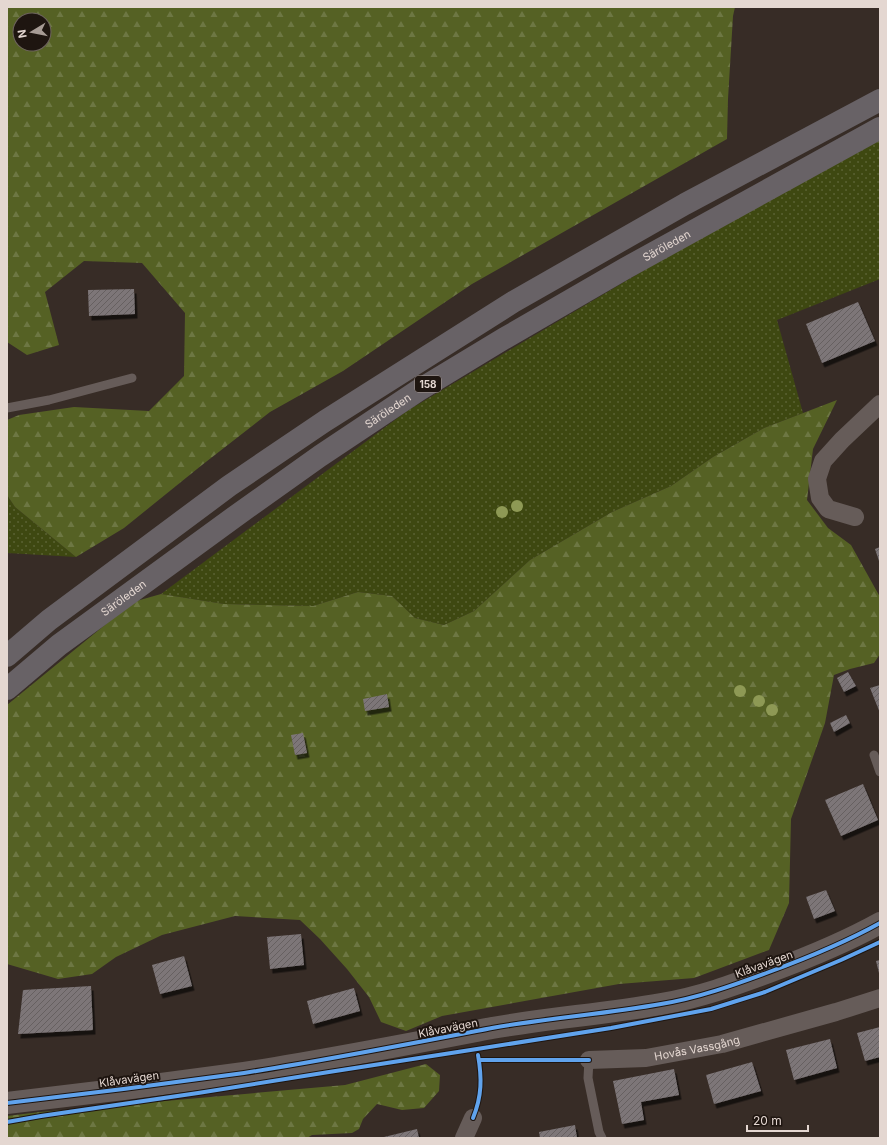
<svg xmlns="http://www.w3.org/2000/svg" width="887" height="1145" viewBox="0 0 887 1145" font-family="Inter,sans-serif">
<defs>
<pattern id="grass-dots" width="8" height="8" patternUnits="userSpaceOnUse"><rect width="8" height="8" fill="#3e4811"/><path d="M2 2h.1M6 6h.1" fill="none" stroke="#5a6233" stroke-width="1.8" stroke-linecap="round"/></pattern>
<pattern id="forest-firs" width="22" height="20" patternUnits="userSpaceOnUse"><rect width="22" height="20" fill="#556124"/><path d="M5 1l3.5 6h-7zM16 11l3.5 6h-7z" fill="#6d7743"/></pattern>
<pattern id="building-hatch" width="6" height="6" patternUnits="userSpaceOnUse"><rect width="6" height="6" fill="#7d7678"/><path d="M-1 1l2-2M0 6l6-6M5 7l2-2" fill="none" stroke="#666061"/></pattern>
<filter id="shadow"><feDropShadow dx="2.5" dy="4.5" stdDeviation="0" flood-color="#0009"/></filter>
</defs>
<rect width="100%" height="100%" fill="#372c26"/>
<!-- grass -->
<g fill="url(#grass-dots)">
<path d="M880,137v142l-103,41 26,93 -39,15 -51,29 -42,29 -59,26 -82,48 -56,51 -30,14 -29,-7 -23,-22 -34,-4 -45,14 -89,-2 -63,-10 246,-183 399,-237z"/>
<path d="M7,495l8,12 61,50 -69,-4z"/>
</g>
<!-- forest -->
<g fill="url(#forest-firs)" fill-rule="evenodd">
<path d="M7,7h728l-2,9 -5,83 -1,40 -255,145 -129,87 -73,41 -68,53 -78,63 -48,29 -61,-50 -8,-12v-75l12,-5 55,-8 75,4 35,-35 1,-63 -43,-50 -58,-2 -39,31 14,53 -32,10 -20,-13zM20,20h24v24h-24z"/>
<path d="M837,400l-24,49 -6,51 21,28 23,17 29,52v57l-6,9 -24,6 -16,6 -9,48 -34,96 -2,84 -20,47 -75,28 -75,6 -177,32 -36,15 -25,-9 -12,-25 -22,-28 -27,-30 -20,-19 -65,-4 -73,19 -46,22 -24,17 -34,5 -51,-15v-259l126,-103 28,-8 63,10 89,2 45,-14 34,4 23,22 29,7 30,-14 56,-51 82,-48 59,-26 42,-29 51,-29z"/>
<path d="M426,1064l14,11 -1,16 -15,17 -22,2 -25,-6 -14,15 -4,10 -7,4 -40,2 -5,3h-300v-22l33,-4 305,-27z"/>
</g>
<!-- building -->
<g fill="url(#building-hatch)" filter="url(#shadow)">
<path d="M134,289l1,25 -46,2 -1,-26z"/>
<path d="M858,302l17,39 -53,22 -16,-39z"/>
<path d="M880,547v17l-5,-15z"/>
<path d="M848,672l8,14 -12,6 -7,-14z"/>
<path d="M880,685v28l-10,-25z"/>
<path d="M387,694l2,13 -24,4 -2,-12z"/>
<path d="M846,715l4,8 -16,9 -4,-9z"/>
<path d="M303,733l4,20 -12,2 -4,-20z"/>
<path d="M863,784l15,36 -37,16 -16,-36z"/>
<path d="M826,890l9,21 -21,8 -8,-22z"/>
<path d="M301,934l3,31 -34,4 -3,-32z"/>
<path d="M184,956l8,30 -32,8 -8,-29z"/>
<path d="M880,960v12l-1,1 -3,-12z"/>
<path d="M91,986l2,44 -75,4 5,-44z"/>
<path d="M354,988l6,23 -47,13 -6,-23z"/>
<path d="M880,1027v30l-15,4 -8,-28z"/>
<path d="M830,1039l7,29 -43,12 -8,-30z"/>
<path d="M752,1062l9,29 -47,13 -8,-29z"/>
<path d="M674,1069l5,26 -38,7 3,18 -22,4 -9,-43z"/>
<path d="M575,1125l2,13h-37l-1,-6z"/>
<path d="M417,1129l2,9h-35v-1z"/>
</g>
<g fill="none" stroke-linecap="round" stroke-linejoin="round">
<!-- service -->
<g stroke="#665c59" stroke-width="9">
<path d="M7,408l42,-8 83,-22"/>
<path d="M874,755l6,17"/>
<path d="M589,1060l-1,18 11,54 3,6"/>
</g>
<!-- minor -->
<g stroke="#665c59" stroke-width="18">
<path d="M855,517l-27,-8 -8,-11 -3,-19 6,-18 19,-21 38,-36"/>
<path id="s1" d="M589,1060l57,-2 76,-14 114,-32 44,-14"/>
<path d="M464,1138l9,-20"/>
</g>
<!-- tertiary -->
<path stroke="#665c59" stroke-width="22" d="M7,1103c79,-9 158,-19 237,-30 83,-13 165,-29 248,-45 56,-10 113,-14 169,-24 37,-6 73,-19 108,-32 38,-14 75,-29 111,-49"/>
<!-- primary -->
<g stroke="#686266" stroke-width="22">
<path d="M7,656l42,-36 180,-134 96,-65 188,-119 172,-98 195,-104"/>
<path id="s2" d="M7,689l52,-44 174,-127 87,-62 99,-66 86,-52 121,-70 254,-140"/>
</g>
<defs>
<g id="cycleway">
<path d="M479,1060h110"/>
<path d="M7,1103c79,-9 158,-19 237,-30 83,-13 165,-29 248,-45 56,-10 113,-14 169,-24 37,-6 73,-19 108,-32 38,-14 75,-29 111,-49"/>
<path d="M473,1118c9,-22 9,-40 5,-63"/>
<path d="M7,1122l34,-6 157,-23 131,-21 148,-23 134,-21 100,-19 54,-17 76,-32 39,-18"/>
</g>
</defs>
<!-- cycleway casing -->
<use href="#cycleway" stroke="#1e1510" stroke-width="6"/>
<!-- cycleway -->
<use href="#cycleway" stroke="#60a3ed" stroke-width="4"/>
</g>
<!-- trees -->
<g fill="#8e9955">
<circle cx="517" cy="506" r="6"/>
<circle cx="502" cy="512" r="6"/>
<circle cx="740" cy="691" r="6"/>
<circle cx="759" cy="701" r="6"/>
<circle cx="772" cy="710" r="6"/>
</g>
<g text-anchor="middle" stroke-width="4" stroke-linejoin="round" paint-order="stroke">
<!-- shield labels -->
<rect fill="#1e1510" stroke="#a99d97" stroke-width="1" x="415" y="376" width="26" height="16" rx="3"/>
<g font-size="10" font-weight="bold" fill="#e4d7d1">
<text x="428" y="388">158</text>
</g>
<!-- street labels -->
<g font-size="11" fill="#e4d7d1" stroke="#1e1510">
<text dy="4" stroke="none"><textPath href="#s2" startOffset="796">Säröleden</textPath></text>
<text dy="4" stroke="none"><textPath href="#s2" startOffset="472">Säröleden</textPath></text>
<text dy="4" stroke="none"><textPath href="#s2" startOffset="148">Säröleden</textPath></text>
<text transform="translate(764 964) rotate(-20)" y="4">Klåvavägen</text>
<text transform="translate(448 1028) rotate(-11)" y="4">Klåvavägen</text>
<text dy="4" stroke="none"><textPath href="#s1" startOffset="109">Hovås Vassgång</textPath></text>
<text transform="translate(129 1079) rotate(-8)" y="4">Klåvavägen</text>
</g>
</g>
<!-- border -->
<rect width="887" height="1145" fill="none" stroke="#e4d7d1" stroke-width="16"/>
<!-- north arrow -->
<g transform="translate(32 32) rotate(260)"><circle r="19" fill="#1e1510" stroke="#6d635d"/>
<path d="M0-3L7 15L0 10L-7 15Z" fill="#a79b95"/>
<text y="-6" font-size="11" font-weight="bold" text-anchor="middle" fill="#e4d7d1">N</text>
</g>
<!-- scale -->
<path d="M747 1125v6h61v-6" fill="none" stroke="#e4d7d1" stroke-width="2"/>
<text x="753" y="1125" font-size="12" fill="#e4d7d1" stroke="#1e1510" stroke-width="3" paint-order="stroke">20 m</text>
</svg>
